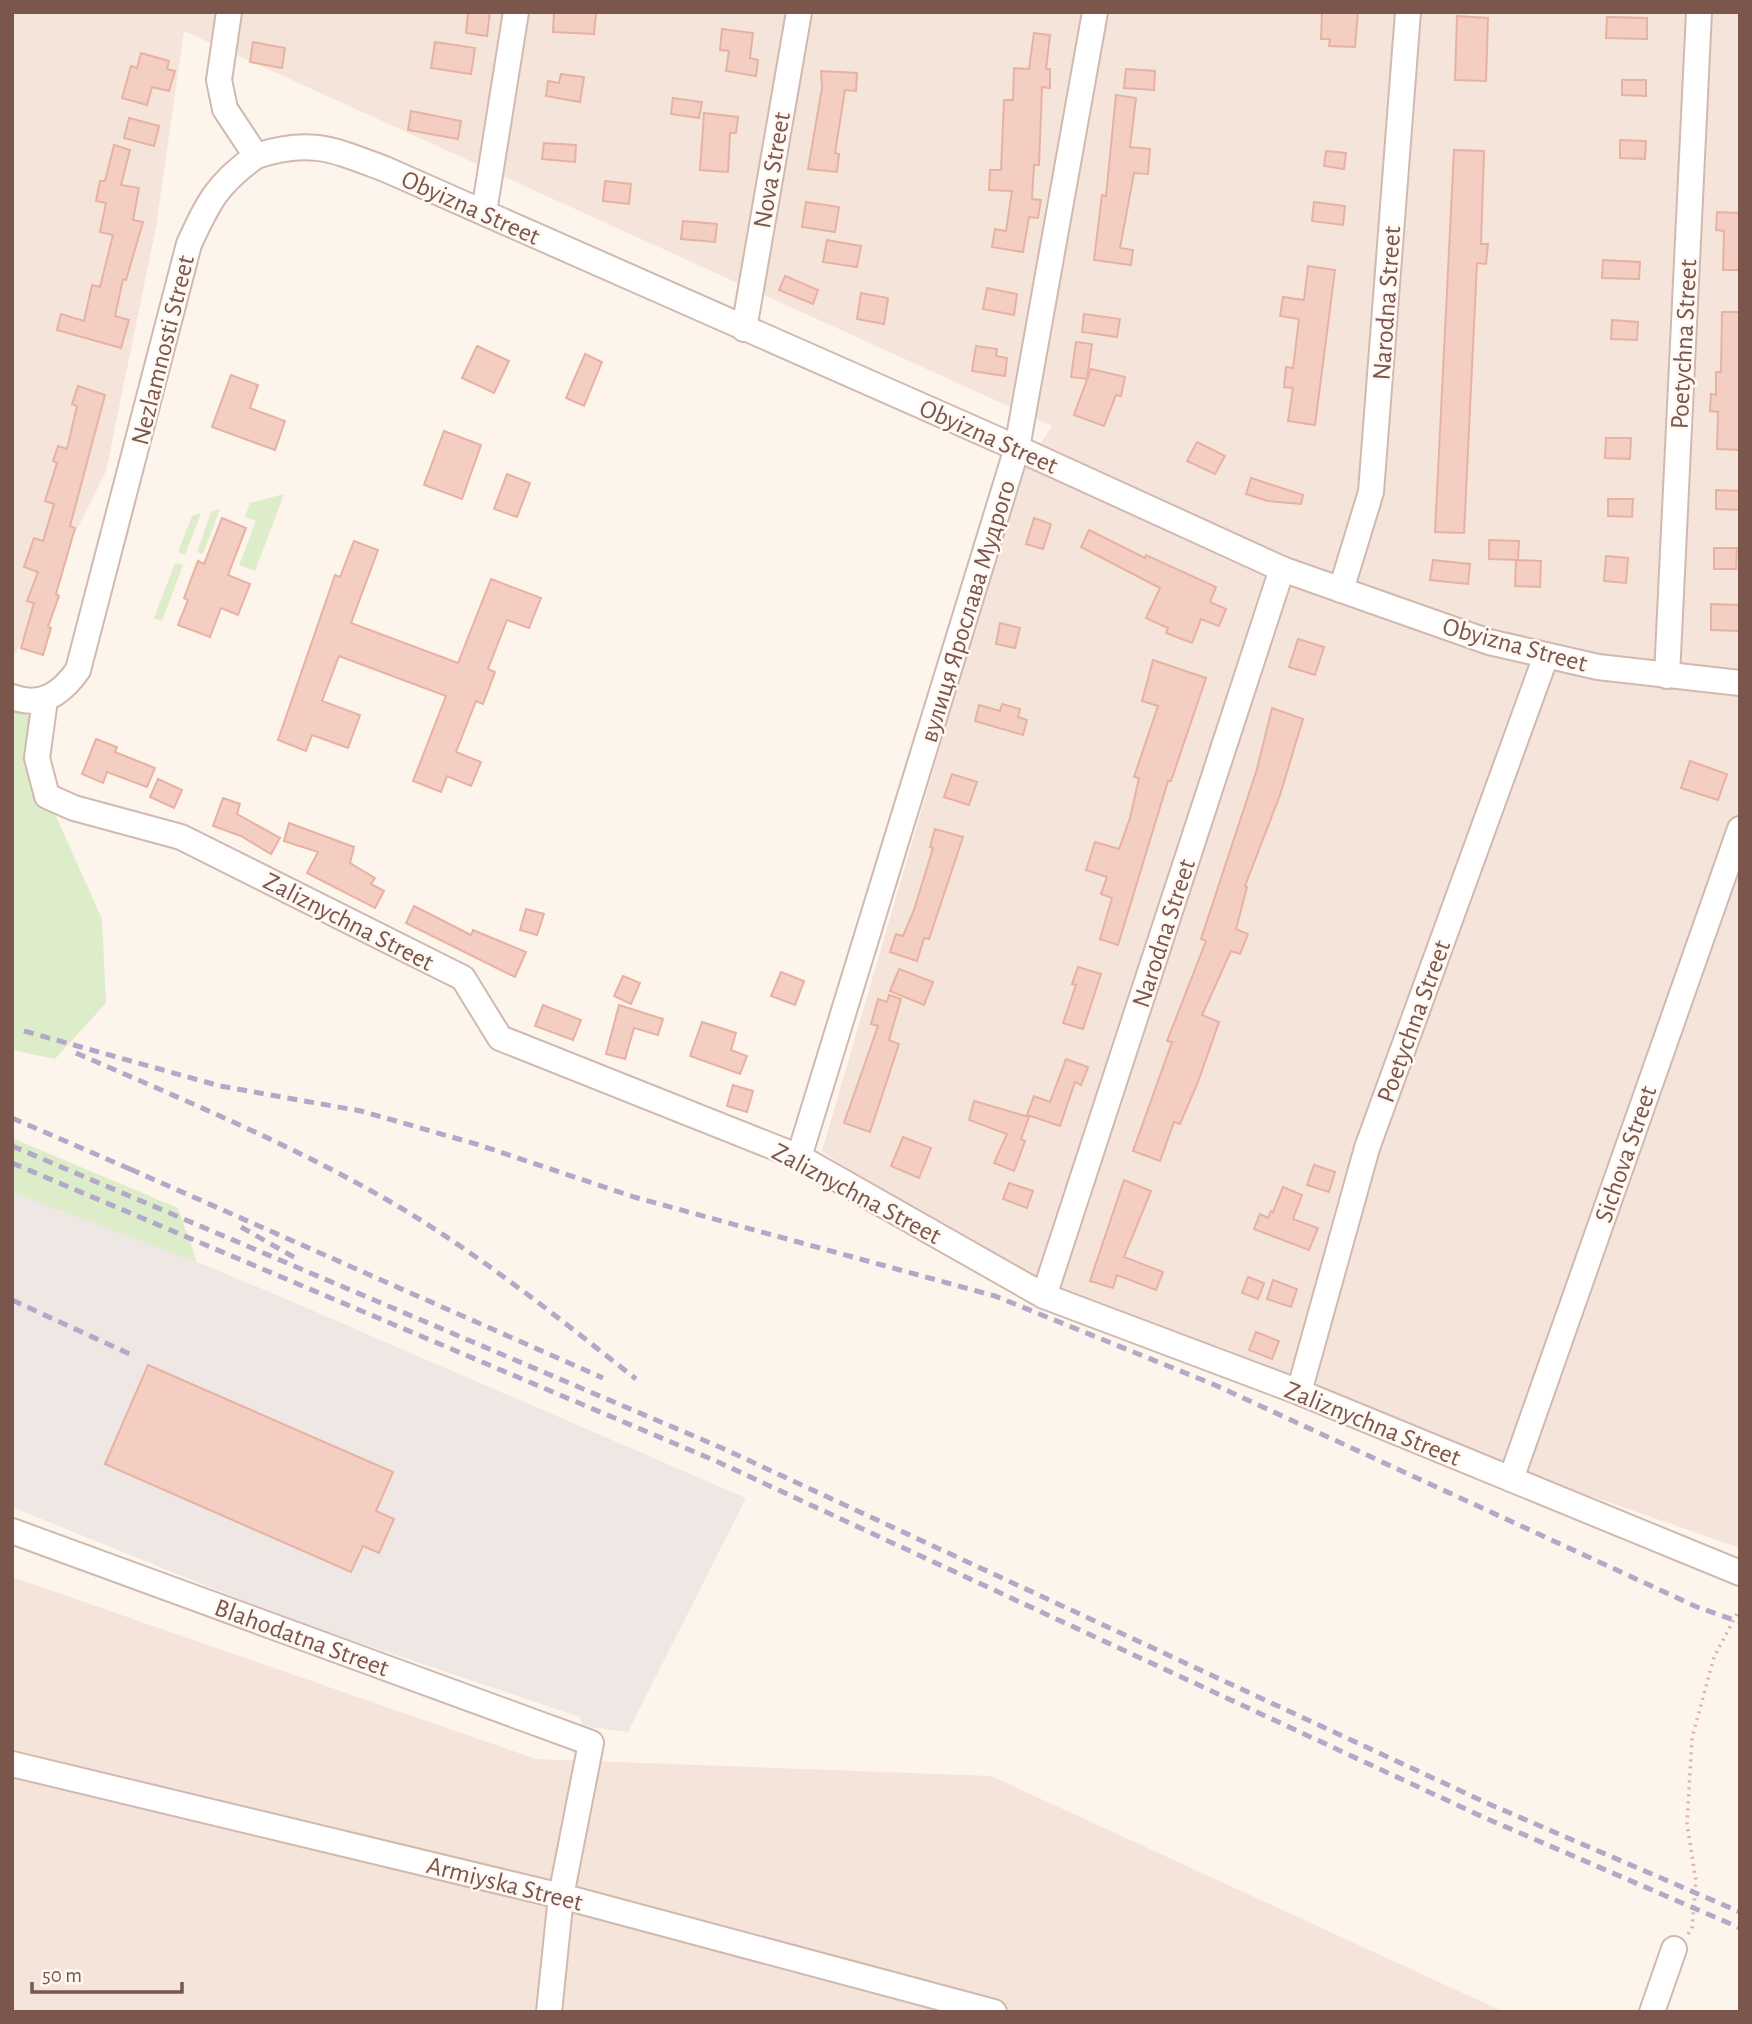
<svg xmlns="http://www.w3.org/2000/svg" width="1752" height="2024" viewBox="0 0 1752 2024" font-family="'Alegreya Sans',sans-serif">
<rect width="100%" height="100%" fill="#fdf4ec"/>
<!-- residential -->
<g fill="#f5e4da">
<path d="M12,12h1728v1536l-700,-244 -218,-153 197,-675 33,-50 -868,-395 -28,196 -50,244 -94,189z"/>
<path d="M12,1577l524,182 455,17 513,236h-1492z"/>
</g>
<!-- industrial -->
<path fill="#efe7e4" d="M12,1186l260,107 474,205 -118,234 -45,-6 -3,-9 -297,-100 -271,-110z"/>
<!-- green -->
<g fill="#ddecc9">
<path d="M284,494l-29,77 -16,-6 17,-44 -11,-4 5,-14z"/>
<path d="M220,509l-17,45 -6,-2 14,-40z"/>
<path d="M201,513l-16,42 -7,-3 14,-36z"/>
<path d="M175,563l8,2 -21,56 -8,-3z"/>
<path d="M12,710l30,11 5,75 55,123 4,84 -51,56 -43,-9z"/>
<path d="M12,1138l166,70 19,54 -185,-70z"/>
</g>
<!-- building -->
<g fill="#f4cec2" stroke="#e7b2a2" stroke-width="2">
<path d="M468,12h22l-3,24 -21,-3z"/>
<path d="M554,12h42l-2,22 -41,-2z"/>
<path d="M1322,12h36l-3,35 -26,-1 1,-7h-9z"/>
<path d="M1457,16l31,2 -2,63 -31,-1z"/>
<path d="M1607,17l40,1v21l-41,-1z"/>
<path d="M722,29l31,4 -3,25 8,2 -2,16 -30,-5 3,-20 -9,-1z"/>
<path d="M1034,33l16,2 -4,34h4v19l-8,-1 -3,78h-5l-2,34 9,1 -3,18 -9,-1 -6,35 -31,-5 3,-18 11,2 6,-40 -23,-1 1,-20h11l3,-70h9l1,-32 15,1z"/>
<path d="M253,42l32,6 -3,20 -32,-6z"/>
<path d="M435,42l40,6 -4,26 -40,-6z"/>
<path d="M141,53l28,8 -2,8 8,2 -6,20 -17,-4 -5,18 -25,-7 9,-32 6,2z"/>
<path d="M1126,69l29,2 -1,19 -30,-2z"/>
<path d="M821,71l36,2 -1,18 -11,-1 -10,63 4,1 -2,18 -29,-3 14,-81z"/>
<path d="M561,74l23,3 -4,25 -34,-6 2,-15 11,2z"/>
<path d="M1622,80h24v16l-24,-1z"/>
<path d="M1116,95l20,3 -6,49 20,2 -2,25 -14,-1 -14,75 13,2 -2,15 -37,-5 8,-65 4,1z"/>
<path d="M673,98l29,4 -3,16 -28,-4z"/>
<path d="M411,111l50,10 -3,18 -50,-9z"/>
<path d="M704,113l34,4 -2,16h-6l-2,39 -28,-2z"/>
<path d="M129,118l30,8 -5,20 -30,-8z"/>
<path d="M1620,140l26,1 -1,18 -25,-1z"/>
<path d="M544,143l32,2 -1,17 -33,-3z"/>
<path d="M114,145l16,5 -9,35 18,3 -6,32 10,2 -17,58 -3,-1 -8,37 14,4 -8,28 -64,-18 4,-16 23,7 8,-36 8,2 13,-52 -13,-3 6,-29 -10,-2 4,-20h5z"/>
<path d="M1454,150l30,1 -3,93h7l-2,20 -9,-1 -13,270 -29,-1z"/>
<path d="M1326,151l20,2 -2,16 -20,-3z"/>
<path d="M605,181l26,3 -2,20 -26,-3z"/>
<path d="M806,202l33,5 -4,25 -33,-5z"/>
<path d="M1314,202l31,4 -2,19 -31,-4z"/>
<path d="M1717,212l23,1v57h-17l1,-39 -8,-1z"/>
<path d="M683,221l34,3 -2,18 -34,-3z"/>
<path d="M827,240l34,6 -4,21 -34,-5z"/>
<path d="M1603,260l37,2 -1,17 -37,-1z"/>
<path d="M1308,266l27,4 -20,155 -27,-4 5,-33 -9,-1 2,-20 7,1 6,-49 -19,-3 3,-19 21,3z"/>
<path d="M785,276l33,14 -5,14 -34,-14z"/>
<path d="M987,288l30,6 -3,21 -31,-6z"/>
<path d="M861,293l27,5 -4,26 -27,-5z"/>
<path d="M1722,312h18l-1,138 -22,-1 1,-37 -8,-1 1,-17 5,1v-23h5z"/>
<path d="M1084,314l36,5 -3,18 -35,-5z"/>
<path d="M1612,320l26,2 -1,18 -26,-1z"/>
<path d="M1076,342l16,2 -5,35 -16,-2z"/>
<path d="M477,346l32,15 -15,32 -32,-15z"/>
<path d="M976,346l21,3 -1,7 11,2 -2,18 -33,-5z"/>
<path d="M585,354l17,8 -18,44 -18,-8z"/>
<path d="M1091,369l34,8 -4,19 -5,-1 -12,31 -30,-11z"/>
<path d="M231,375l27,10 -8,23 35,13 -10,29 -63,-23z"/>
<path d="M78,386l27,9 -35,131 5,2 -19,66 3,2 -11,31 3,1 -8,27 -22,-7 13,-45 -7,-2 11,-29 -14,-5 10,-29 9,3 11,-37 -9,-3 12,-38 -4,-2 5,-15 9,3 10,-43 -5,-2z"/>
<path d="M444,431l37,14 -19,54 -38,-14z"/>
<path d="M1606,438h25l-1,21 -25,-1z"/>
<path d="M1197,442l28,14 -10,18 -28,-13z"/>
<path d="M507,474l23,9 -13,34 -23,-8z"/>
<path d="M1251,478l52,17 -2,9 -33,-3 -22,-7z"/>
<path d="M1716,490l24,1v19l-24,-1z"/>
<path d="M1608,499h25l-1,18 -24,-1z"/>
<path d="M222,518l24,10 -18,47 22,9 -12,31 -17,-7 -11,29 -32,-12 10,-25 -4,-2 14,-37 6,3z"/>
<path d="M1034,518l17,6 -8,25 -17,-5z"/>
<path d="M1089,530l56,28 1,-3 70,32 -6,15 16,7 -7,17 -18,-7 -9,24 -26,-10 2,-5 -22,-10 14,-30 -79,-41z"/>
<path d="M1489,540l30,1 -1,19 -29,-1z"/>
<path d="M354,541l24,9 -27,73 107,40 33,-84 50,19 -12,30 -22,-8 -19,49 7,3 -12,32 -7,-3 -20,51 25,10 -10,24 -24,-10 -6,16 -28,-11 33,-85 -107,-40 -17,45 38,14 -12,33 -36,-13 -6,16 -28,-11 57,-165 5,2z"/>
<path d="M1714,548h23l-1,21h-22z"/>
<path d="M1606,556l22,2 -2,25 -22,-2z"/>
<path d="M1433,560l37,4 -2,20 -38,-4z"/>
<path d="M1516,560l25,1 -1,26 -25,-1z"/>
<path d="M1711,604l29,1v26l-29,-1z"/>
<path d="M1000,623l20,5 -5,20 -19,-4z"/>
<path d="M1298,639l26,8 -9,28 -26,-8z"/>
<path d="M1153,660l53,18 -35,103h-3l-50,164 -18,-6 12,-41 -11,-4 6,-17 -21,-7 9,-28 24,7 11,-31 9,-40 -5,-1 24,-71 -16,-5z"/>
<path d="M1002,704l18,5 -2,8 9,3 -4,15 -48,-14 4,-16 21,6z"/>
<path d="M1272,708l31,11 -23,76 -35,91 2,1 -11,42 12,5 -8,20 -9,-3 -29,64 17,7 -21,60 -18,42 -6,-2 -14,39 -27,-10 39,-109 -5,-1 39,-100 -5,-2 56,-170z"/>
<path d="M96,739l21,8 -2,5 40,16 -8,19 -40,-15 -4,11 -21,-9z"/>
<path d="M1690,761l37,13 -9,26 -37,-12z"/>
<path d="M952,774l25,8 -8,23 -25,-8z"/>
<path d="M158,779l24,11 -8,18 -24,-11z"/>
<path d="M223,798l17,6 -3,10 43,24 -9,16 -30,-18 -28,-10z"/>
<path d="M289,823l65,24 -4,16 25,15 -4,6 13,7 -9,17 -68,-35 11,-21 -34,-11z"/>
<path d="M935,829l28,8 -34,102 -5,-1 -7,23 -27,-9 6,-18 7,2 11,-26 19,-62 -3,-1z"/>
<path d="M414,906l57,29 2,-5 53,22 -11,25 -109,-54z"/>
<path d="M526,909l18,5 -7,21 -17,-5z"/>
<path d="M1078,967l23,7 -18,55 -20,-6 13,-38 -4,-1z"/>
<path d="M899,969l34,13 -9,23 -34,-14z"/>
<path d="M781,972l23,9 -9,24 -24,-9z"/>
<path d="M623,976l17,7 -9,21 -17,-8z"/>
<path d="M889,995l12,4 -12,41 10,4 -29,88 -26,-9 34,-97 -7,-2 7,-25 9,3z"/>
<path d="M543,1005l38,15 -8,20 -38,-14z"/>
<path d="M619,1005l44,14 -5,16 -24,-7 -9,31 -19,-5z"/>
<path d="M702,1022l34,11 -5,17 16,6 -7,18 -50,-18z"/>
<path d="M1066,1059l22,8 -7,18 -6,-3 -15,44 -33,-11 7,-19 16,6z"/>
<path d="M733,1085l20,6 -6,21 -20,-6z"/>
<path d="M974,1101l55,16 -8,22 4,2 -11,30 -20,-8 13,-29 -38,-14z"/>
<path d="M903,1137l28,11 -12,30 -28,-12z"/>
<path d="M1314,1165l21,7 -6,20 -22,-7z"/>
<path d="M1124,1180l27,11 -27,66 39,15 -7,18 -39,-15 -4,13 -23,-7z"/>
<path d="M1009,1183l24,8 -6,17 -24,-9z"/>
<path d="M1283,1187l19,8 -9,24 25,9 -9,22 -55,-21 6,-15 8,4 3,-7 2,1z"/>
<path d="M1248,1277l16,6 -6,16 -16,-6z"/>
<path d="M1273,1280l24,9 -6,18 -24,-8z"/>
<path d="M1256,1332l23,9 -7,18 -23,-9z"/>
<path d="M148,1365l245,107 -17,39 18,8 -15,34 -16,-7 -12,26 -246,-108z"/>
</g>
<g fill="none" stroke-linecap="round" stroke-linejoin="round">
<defs>
<g id="minor">
<path d="M256,156c55,-18 78,-6 129,13l632,279 265,121 207,73 109,25 142,16"/>
<path d="M484,212l32,-200"/>
<path d="M744,329l55,-317"/>
<path d="M1341,590l30,-98 37,-480"/>
<path d="M1667,676l32,-664"/>
<path d="M12,697c30,11 50,-4 66,-27l111,-426c20,-43 28,-60 67,-88l-31,-47 -6,-29 10,-68"/>
<path d="M45,700l-8,58 10,38 27,12 107,29 282,141 37,60 299,119 245,139 255,96 441,181"/>
<path d="M799,1157l218,-709 78,-436"/>
<path d="M1044,1296l238,-727"/>
<path d="M1299,1392l68,-244 179,-492"/>
<path d="M1511,1479l229,-650"/>
<path d="M12,1531l579,212 -30,153 -12,116"/>
<path d="M12,1764l549,132 433,116"/>
<path d="M1652,2012l22,-63"/>
</g>
</defs>
<!-- minor casing -->
<use href="#minor" stroke="#d1b9b0" stroke-width="28"/>
<!-- path -->
<path stroke="#dab1a4" stroke-width="3.5" stroke-dasharray="2 5" stroke-linecap="butt" d="M1688,1934l4,-5 4,-48 -9,-57 5,-86 22,-81 26,-49"/>
<!-- minor -->
<use href="#minor" stroke="#fff" stroke-width="24"/>
<!-- rail -->
<g stroke="#b4a8c9" stroke-width="5" stroke-dasharray="10 7" stroke-linecap="butt">
<path d="M24,1031l196,55 141,25 115,33 158,53 361,99 220,89 482,222 43,15"/>
<path d="M76,1053c110,48 222,94 325,155 83,50 159,111 235,171"/>
<path d="M12,1118l127,55"/>
<path d="M12,1146l710,302 767,356 251,108"/>
<path d="M12,1163l704,298 767,356 257,111"/>
<path d="M130,1169l473,209"/>
<path d="M241,1227l58,33"/>
<path d="M12,1300l122,56"/>
</g>
</g>
<g text-anchor="middle" stroke-width="5" stroke-linejoin="round" paint-order="stroke">
<!-- street labels -->
<g font-size="26" fill="#7a564c" stroke="#fff8f3">
<text transform="translate(771 170) rotate(-80)" y="9">Nova Street</text>
<text transform="translate(471 207) rotate(24)" y="9">Obyizna Street</text>
<text transform="translate(1386 303) rotate(-86)" y="9">Narodna Street</text>
<text transform="translate(1683 344) rotate(-87)" y="9">Poetychna Street</text>
<text transform="translate(162 350) rotate(-76)" y="9">Nezlamnosti Street</text>
<text transform="translate(989 436) rotate(24)" y="9">Obyizna Street</text>
<text transform="translate(967 611) rotate(-73)" y="9">вулиця Ярослава Мудрого</text>
<text transform="translate(1515 644) rotate(15)" y="9">Obyizna Street</text>
<text transform="translate(349 921) rotate(27)" y="9">Zaliznychna Street</text>
<text transform="translate(1163 933) rotate(-72)" y="9">Narodna Street</text>
<text transform="translate(1413 1021) rotate(-70)" y="9">Poetychna Street</text>
<text transform="translate(1625 1154) rotate(-71)" y="9">Sichova Street</text>
<text transform="translate(857 1193) rotate(28)" y="9">Zaliznychna Street</text>
<text transform="translate(1373 1423) rotate(22)" y="9">Zaliznychna Street</text>
<text transform="translate(302 1637) rotate(20)" y="9">Blahodatna Street</text>
<text transform="translate(505 1883) rotate(14)" y="9">Armiyska Street</text>
</g>
</g>
<!-- border -->
<rect width="1752" height="2024" fill="none" stroke="#7a564c" stroke-width="28"/>
<!-- scale -->
<path d="M32 1982v10h150v-10" fill="none" stroke="#7a564c" stroke-width="3.5"/>
<text x="42" y="1982" font-size="21" fill="#7a564c" stroke="#fff8f3" stroke-width="5" paint-order="stroke">50 m</text>
</svg>
